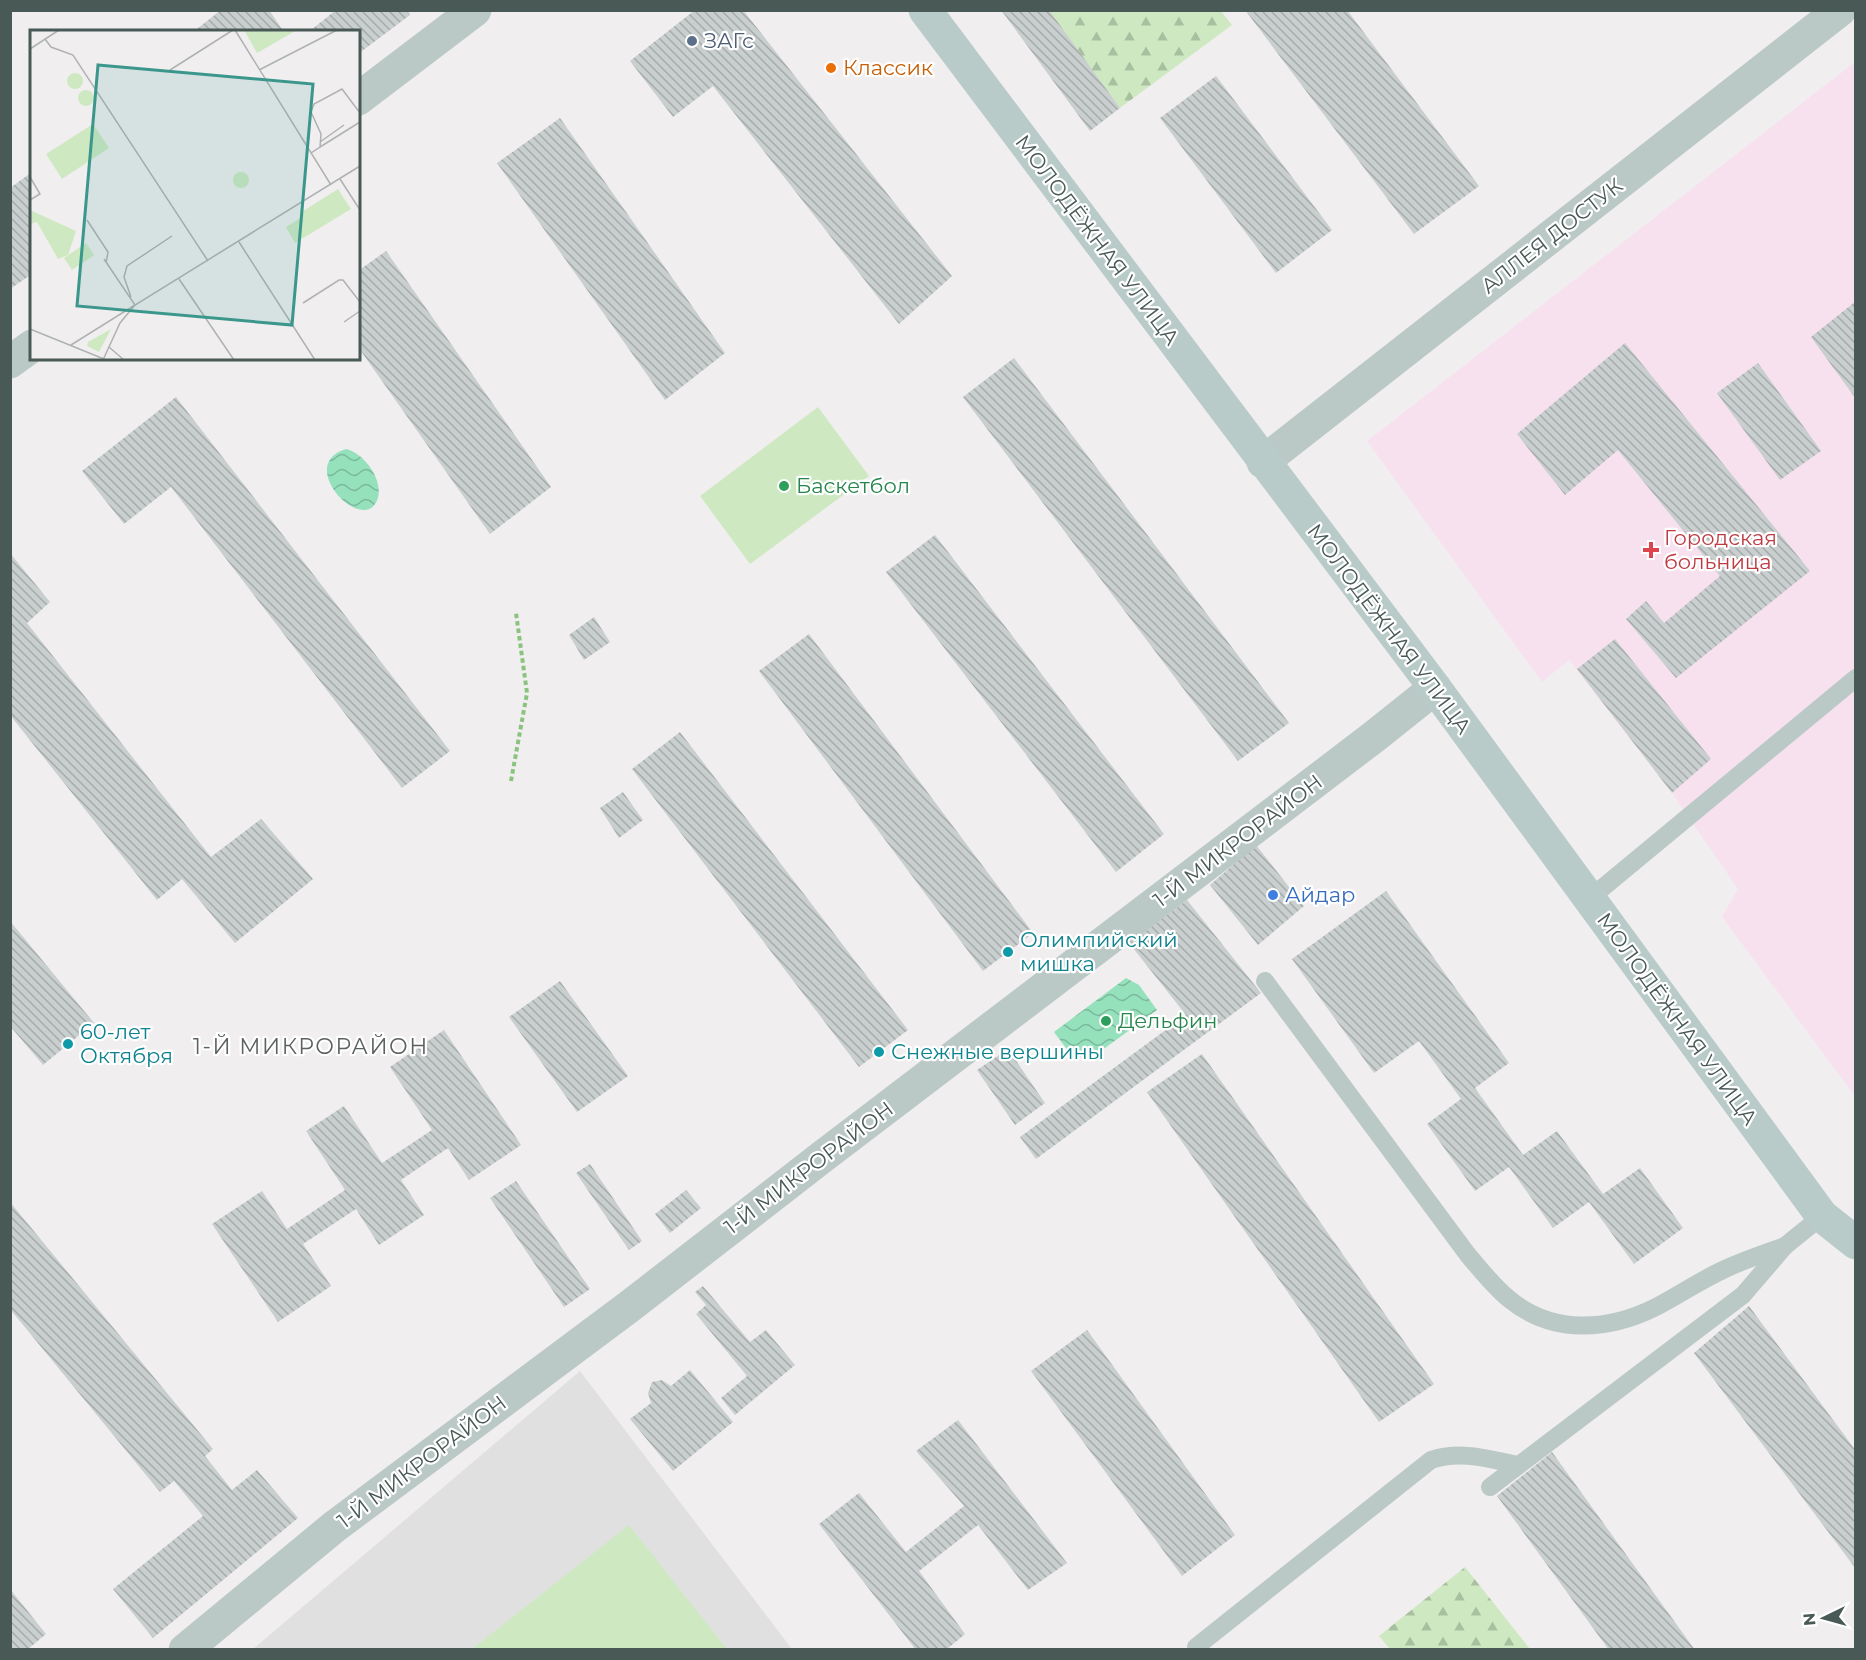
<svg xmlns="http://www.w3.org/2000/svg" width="1866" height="1660" viewBox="0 0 1866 1660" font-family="Montserrat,sans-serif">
<defs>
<pattern id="forest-firs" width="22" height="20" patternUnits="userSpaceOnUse" patternTransform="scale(1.5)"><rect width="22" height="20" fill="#cee9c2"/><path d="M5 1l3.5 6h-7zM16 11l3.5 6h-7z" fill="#a9c0a0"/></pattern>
<pattern id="water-waves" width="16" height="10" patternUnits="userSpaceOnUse" patternTransform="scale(1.5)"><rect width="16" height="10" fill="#94e1bc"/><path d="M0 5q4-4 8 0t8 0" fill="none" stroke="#7bb99c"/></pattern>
<pattern id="building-back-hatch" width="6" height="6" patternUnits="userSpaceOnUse" patternTransform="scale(1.5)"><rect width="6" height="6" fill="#c9cfce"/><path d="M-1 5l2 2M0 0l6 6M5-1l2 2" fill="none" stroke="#a5abaa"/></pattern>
</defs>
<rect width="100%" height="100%" fill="#f1eef0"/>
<!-- education -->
<path fill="#e1e0e1" d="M580,1371l212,278 -540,1z"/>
<!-- medical -->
<path fill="#f7e1ef" d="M1855,62v1034l-133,-179 16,-28 -66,-96 -103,-133 -27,22 -175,-241z"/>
<!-- grass -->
<g fill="#cee9c2">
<path d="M818,407l51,69 -119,88 -50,-68z"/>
<path d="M629,1525l98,124h-255z"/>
</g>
<!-- forest -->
<g fill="url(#forest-firs)">
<path d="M1049,11h172l11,14 -112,83z"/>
<path d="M1465,1567l65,82h-140l-11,-13z"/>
</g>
<!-- water -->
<g fill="url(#water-waves)">
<path d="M346,449c19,4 42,36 29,55 -17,26 -79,-40 -29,-55z"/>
<path d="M1126,978l13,7 18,25 -52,38 -31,11 -20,-27z"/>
</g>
<!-- building -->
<g fill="url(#building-back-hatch)">
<path d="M221,10h48l15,22h-91z"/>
<path d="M336,10h71l3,5 -52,39v-22h-46l-1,-2z"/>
<path d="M695,10h48l209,266 -53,48 -186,-238 -40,31 -43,-56z"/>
<path d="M1001,10h48l71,98 -30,23z"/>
<path d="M1245,10h102l132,176 -65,48z"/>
<path d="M1216,76l116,154 -56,43 -116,-155z"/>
<path d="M560,118l165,235 -60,47 -168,-237z"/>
<path d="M32,172v102l-22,15v-101z"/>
<path d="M386,251l165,236 -61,47 -132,-187v-76z"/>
<path d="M1856,301v98l-45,-62z"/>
<path d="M1625,343l185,228 -134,107 -50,-59 20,-18 18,22 56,-47 -102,-126 -53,45 -48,-61z"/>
<path d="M1014,358l275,365 -51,38 -275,-364z"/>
<path d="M1758,363l63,88 -41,29 -63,-87z"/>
<path d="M176,397l274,354 -48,37 -231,-301 -47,37 -42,-53z"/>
<path d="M935,535l229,299 -48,38 -230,-300z"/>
<path d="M10,553l40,49 -23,21 184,234 50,-38 52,60 -78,64 -53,-64 -25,21 -147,-185z"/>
<path d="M594,617l16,25 -26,18 -15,-25z"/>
<path d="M809,634l224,299 -50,38 -224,-300z"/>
<path d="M1615,639l96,120 -39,34 -95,-124z"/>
<path d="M680,732l228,298 -49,37 -227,-298z"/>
<path d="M623,792l20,28 -24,18 -19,-30z"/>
<path d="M1256,845l48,61 -46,39 -48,-60z"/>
<path d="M1386,891l123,172 -34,25 48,67 34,-24 46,63 37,-26 43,60 -49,36 -45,-62 -36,26 -44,-61 -34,24 -48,-67 34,-25 -42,-58 -45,32 -82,-114z"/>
<path d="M1187,900l74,93 -225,166 -16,-22 166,-122 -57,-72z"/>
<path d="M10,921l84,102 -51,42 -33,-39z"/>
<path d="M560,981l68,95 -51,36 -68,-95z"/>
<path d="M444,1030l77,115 -52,35 -21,-32 -47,32 23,35 -45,30 -23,-36 -53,35 28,42 -53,36 -66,-98 50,-33 25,38 58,-39 -39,-59 38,-25 38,57 50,-33 -42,-63z"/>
<path d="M1008,1049l37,54 -30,22 -38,-55z"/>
<path d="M1202,1054l232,330 -55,38 -232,-330z"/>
<path d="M590,1164l52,77 -13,9 -53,-77z"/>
<path d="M516,1181l74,108 -26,18 -74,-109z"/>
<path d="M686,1190l15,18 -31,25 -15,-19z"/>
<path d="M10,1202l203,247 -8,7 27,34 25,-20 41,48 -145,120 -40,-49 90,-73 -29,-35 -14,11 -150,-183z"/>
<path d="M703,1286l47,56 16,-12 29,35 -60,50 -14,-17 26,-22 -51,-62 10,-9 -11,-13z"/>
<path d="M1749,1306l107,145v118l-162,-216z"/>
<path d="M1087,1330l148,205 -53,41 -151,-205z"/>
<path d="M690,1370l43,52 -60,49 -43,-52 21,-16 -3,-10 4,-11 10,-2 9,6z"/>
<path d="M958,1420l109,143 -39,27 -50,-65 -59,46 46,63 -19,16h-30l-97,-126 40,-31 47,59 58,-46 -48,-55z"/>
<path d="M1552,1452l143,198h-86l-112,-154z"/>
<path d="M10,1589l36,45 -19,16h-17z"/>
</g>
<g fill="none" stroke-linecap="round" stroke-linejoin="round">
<!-- path -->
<path stroke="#8ac37e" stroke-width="4" stroke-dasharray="4.5 3" stroke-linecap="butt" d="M511,781l16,-88 -11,-80"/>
<!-- lane -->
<g stroke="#bbc9c6" stroke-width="18">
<path d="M1589,899l267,-221"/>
<path d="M1265,981l203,274c13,15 25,31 41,44 44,36 99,32 147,8 23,-12 45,-27 69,-38 19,-9 40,-16 60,-23"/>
<path d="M1490,1487l253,-192 42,-49 37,-30"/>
<path d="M1196,1647l235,-187c29,-10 58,-1 87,5"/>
</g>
<!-- street -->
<g stroke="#bbc9c6" stroke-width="33">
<path d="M358,99l117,-89"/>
<path d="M10,362l22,-16"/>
<path d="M1263,462l577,-452"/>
<path d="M185,1650l149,-123 296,-221 192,-149 553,-421 60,-48"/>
</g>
<!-- secondary -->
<path stroke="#b9cbc8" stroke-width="33" d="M925,10l510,678 387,528 34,27"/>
</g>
<!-- markers -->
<circle fill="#5c6f8a" stroke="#fff" stroke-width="2" cx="692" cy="41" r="6"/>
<circle fill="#e8710a" stroke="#fff" stroke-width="2" cx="831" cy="68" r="6"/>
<g fill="#2e9e5b" stroke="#fff" stroke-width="2">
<circle cx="784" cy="486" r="6"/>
<circle cx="1106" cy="1021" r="6"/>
</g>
<path fill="#e0444e" stroke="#fff" stroke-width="2" d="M1648 541h6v6h6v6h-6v6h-6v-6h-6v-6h6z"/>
<circle fill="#3f7fe0" stroke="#fff" stroke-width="2" cx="1273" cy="895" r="6"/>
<g fill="#0f9aa8" stroke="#fff" stroke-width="2">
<circle cx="1008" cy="952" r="6"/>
<circle cx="68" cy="1044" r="6"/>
<circle cx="879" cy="1052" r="6"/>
</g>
<g text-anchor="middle" stroke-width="4.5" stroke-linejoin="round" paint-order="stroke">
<!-- service labels -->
<g font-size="21" fill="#4e5e75" stroke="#fff" text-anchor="start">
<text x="704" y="48">ЗАГс</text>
</g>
<!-- food labels -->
<g font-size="21" fill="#c56008" stroke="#fff" text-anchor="start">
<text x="843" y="75">Классик</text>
</g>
<!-- street labels -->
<g font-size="21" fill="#495956" stroke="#fff">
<text transform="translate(1552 236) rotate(-38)" y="7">АЛЛЕЯ ДОСТУК</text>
<text transform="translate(1097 240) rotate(53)" y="7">МОЛОДЁЖНАЯ УЛИЦА</text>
<text transform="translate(1389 629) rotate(53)" y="7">МОЛОДЁЖНАЯ УЛИЦА</text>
<text transform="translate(1238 841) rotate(-37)" y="7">1-Й МИКРОРАЙОН</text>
<text transform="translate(1677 1019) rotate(54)" y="7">МОЛОДЁЖНАЯ УЛИЦА</text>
<text transform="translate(809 1168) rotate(-37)" y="7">1-Й МИКРОРАЙОН</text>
<text transform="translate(422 1462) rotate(-37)" y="7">1-Й МИКРОРАЙОН</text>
</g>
<!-- leisure labels -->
<g font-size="21" fill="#27864d" stroke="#fff" text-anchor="start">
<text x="796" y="493">Баскетбол</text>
<text x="1118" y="1028">Дельфин</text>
</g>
<!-- health labels -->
<g font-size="21" fill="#be3a42" stroke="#fff" text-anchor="start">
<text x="1664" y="545">Городская<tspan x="1664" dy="24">больница</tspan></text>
</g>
<!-- shop labels -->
<g font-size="21" fill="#366cbe" stroke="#fff" text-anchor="start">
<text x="1285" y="902">Айдар</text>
</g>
<!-- culture labels -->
<g font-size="21" fill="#0d838f" stroke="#fff" text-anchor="start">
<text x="1020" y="947">Олимпийский<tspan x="1020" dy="24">мишка</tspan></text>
<text x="80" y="1039">60-лет<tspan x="80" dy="24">Октября</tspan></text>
<text x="891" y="1059">Снежные вершины</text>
</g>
<!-- neighbourhood labels -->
<g font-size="22" letter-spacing="1.5" fill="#5c6261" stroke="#fff">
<text x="311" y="1054">1-Й МИКРОРАЙОН</text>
</g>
</g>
<!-- overview -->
<g transform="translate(30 30)">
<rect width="330" height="330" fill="#f1eef0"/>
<path d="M214,0h53l-40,23zM37 51a8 8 0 1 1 16 0a8 8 0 1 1-16 0ZM48 68a8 8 0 1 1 16 0a8 8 0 1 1-16 0ZM63,94l16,24 -47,31 -16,-25zM203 150a8 8 0 1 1 16 0a8 8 0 1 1-16 0ZM0,180l46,21 -8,24 -10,4 -21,-37 -7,2zM81,299l-12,23 -12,-6 1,-4z" fill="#cee9c2"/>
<path d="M308,159l13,20 -56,34 -9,-16 16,-10 -2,-4zM56,213l8,12 -22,15 -8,-12z" fill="#cee9c2"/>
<path fill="none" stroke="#aeb2b2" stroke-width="1.5" d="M205,0l96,155M15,9l6,8 22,8 135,206M0,19l29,-19M140,40l63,-40M229,40l78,-40M290,112l24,-17M290,117l40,-25M281,123l9,-6 1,-13 -10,-22 3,-8 28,-15 18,24M0,147l10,17 -10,6M310,149l20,31M57,190l21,32 -2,11M209,212l76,118M149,249l55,81M101,267l-7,-20 3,-11 45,-30M273,273l36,-23h4l17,22M314,292l16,-11M0,299l74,30M41,315l64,-40 -31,-46M79,317l15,13M73,330l17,-37 15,-18 225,-139"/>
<path fill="#3b978b" fill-opacity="0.15" stroke="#3b978b" stroke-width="3" d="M68,35l215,19 -21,241 -215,-19z"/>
<rect width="330" height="330" fill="none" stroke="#495956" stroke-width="3"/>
</g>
<!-- border -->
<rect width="1866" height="1660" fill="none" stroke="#495956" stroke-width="24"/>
<!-- north arrow -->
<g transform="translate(1824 1618) rotate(265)" stroke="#ffffff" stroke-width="4.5" paint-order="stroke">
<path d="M0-4.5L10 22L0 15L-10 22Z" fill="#495956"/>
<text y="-9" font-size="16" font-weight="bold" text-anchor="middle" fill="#495956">N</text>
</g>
</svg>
